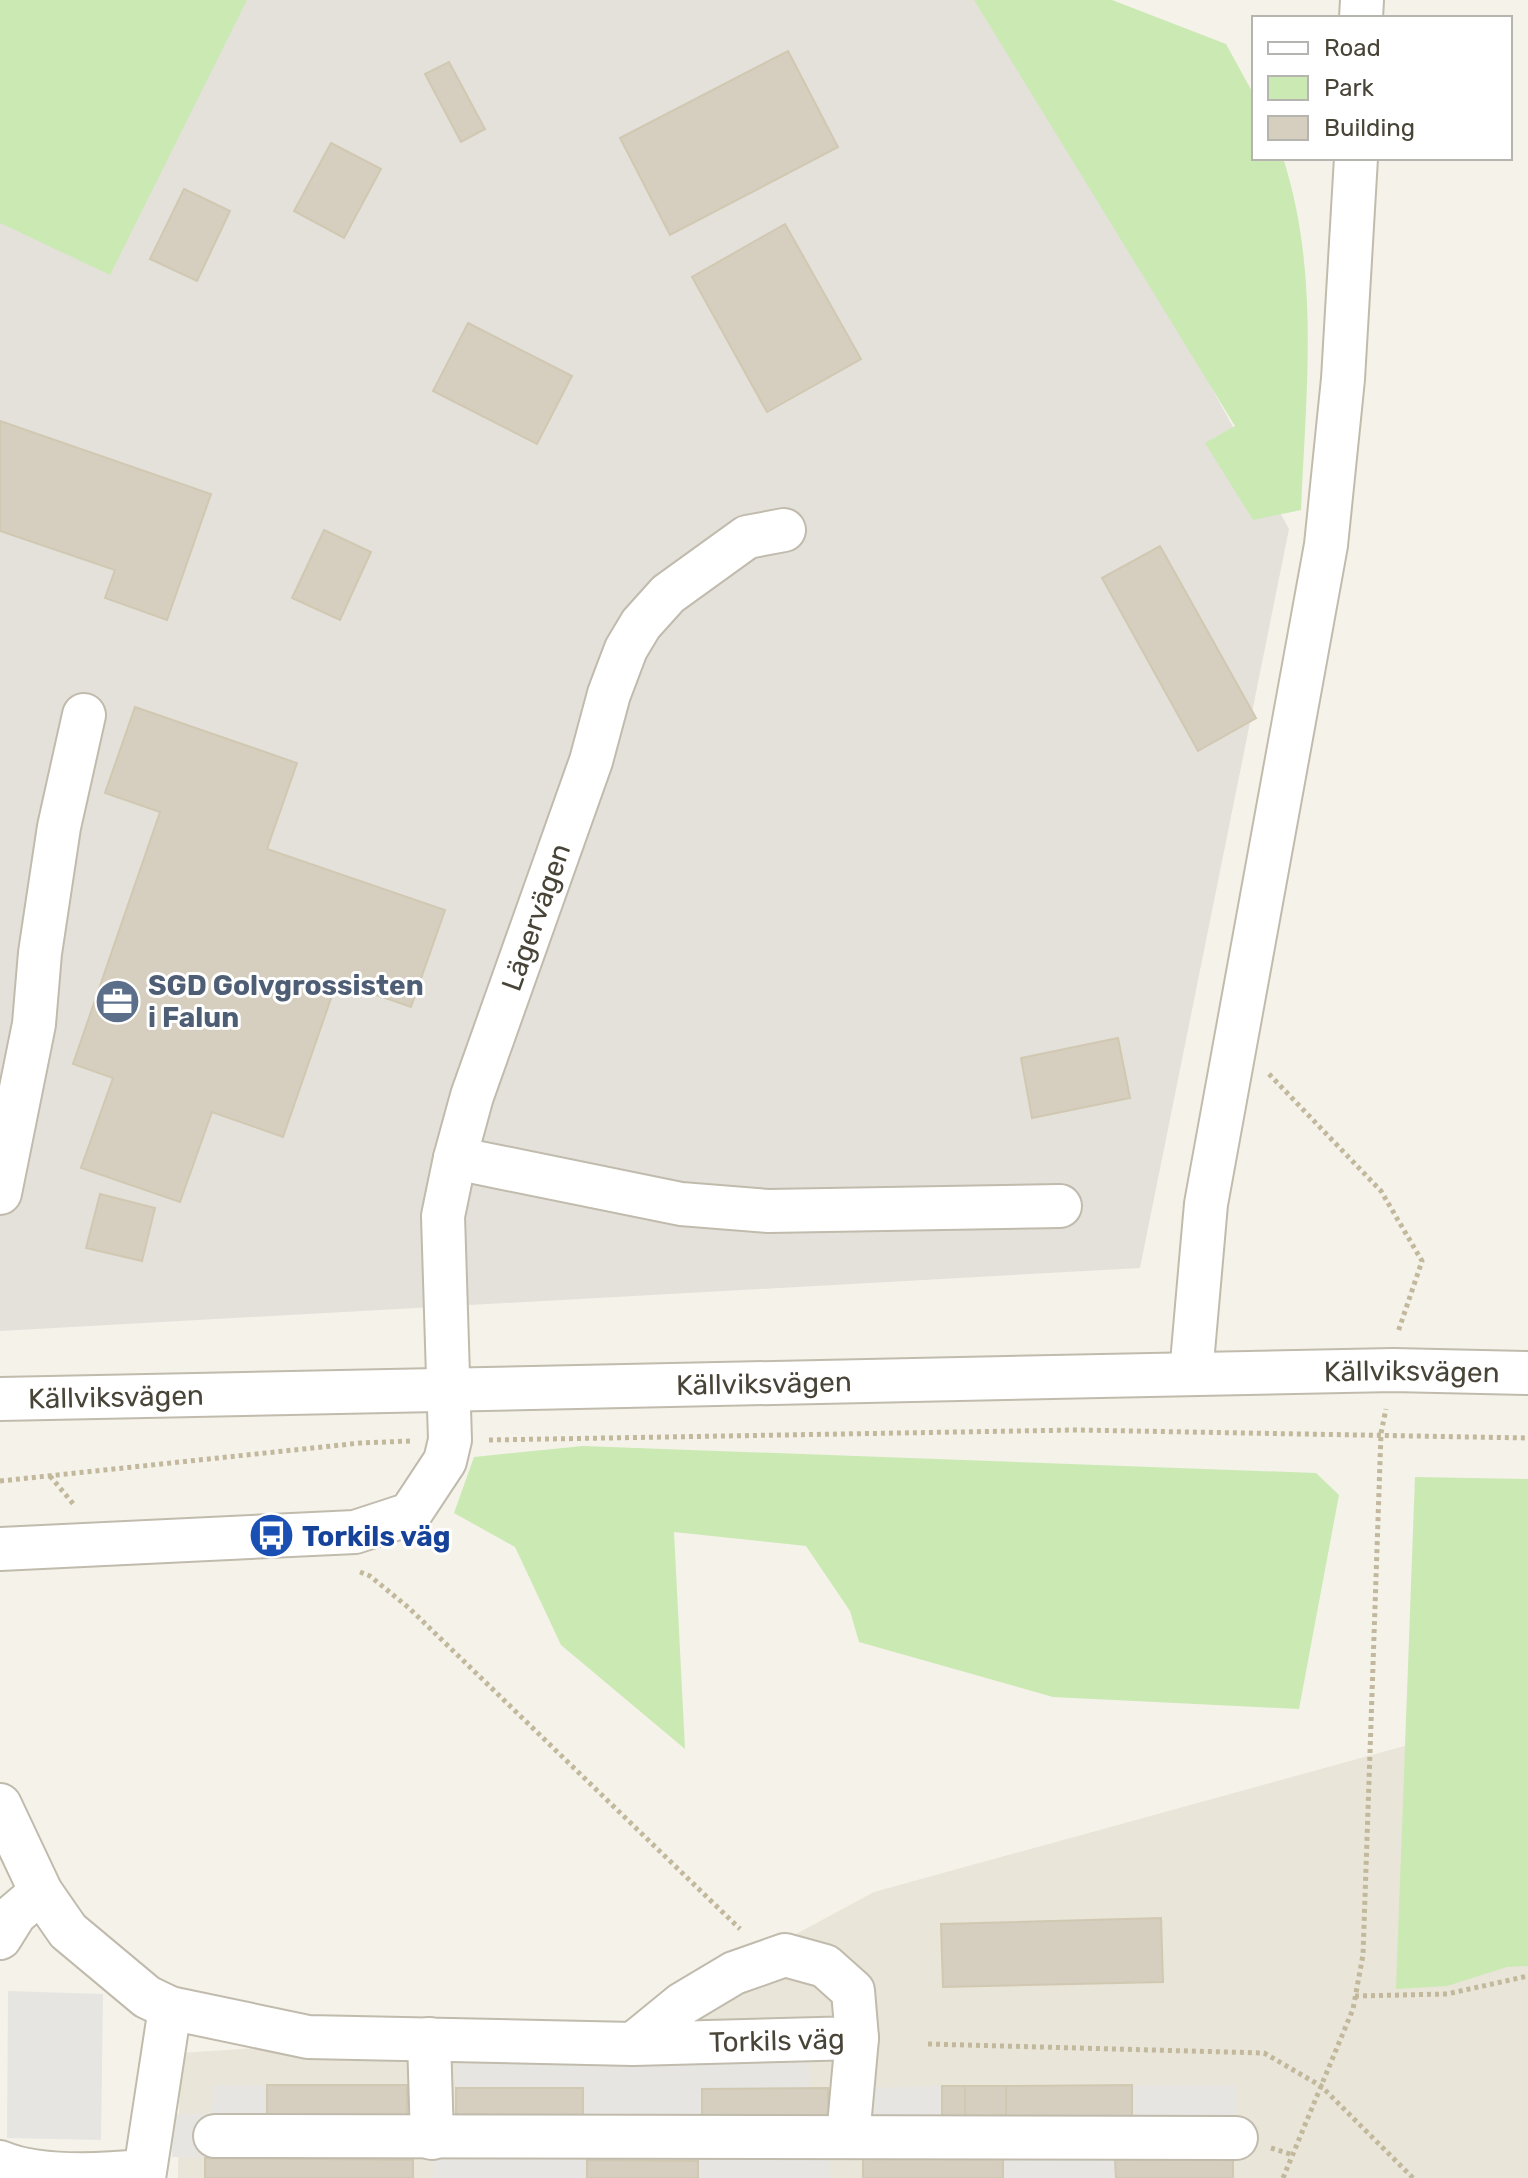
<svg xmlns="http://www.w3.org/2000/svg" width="1528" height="2178" viewBox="0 0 1528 2178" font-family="Rubik,sans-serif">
<rect width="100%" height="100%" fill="#f5f2ea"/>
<!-- residential -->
<path fill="#e9e5d8" d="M1528,1712v466h-1350l2,-125 450,-29 244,-132z"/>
<!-- industrial -->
<path fill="#e4e1db" d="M0,0h999l290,529 -149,739 -1140,63z"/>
<!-- green -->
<g fill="#cbe9b3">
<path d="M0,0h247l-137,275 -110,-52z"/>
<path d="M974,0h138l114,44 28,51v63h29c37,114 23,234 18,352l-48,10 -48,-77 30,-17z"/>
<path d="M583,1446l733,27 23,22 -40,214 -246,-12 -194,-55 -9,-31 -44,-65 -132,-14 11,217 -124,-104 -46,-98 -61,-34 20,-56z"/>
<path d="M1415,1477l113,2v487l-21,1 -60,19 -51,3z"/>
</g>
<!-- parking -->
<g fill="#e6e5e1">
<path d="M8,1991l95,3 -2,146 -94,-2z"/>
<path d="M456,2040l352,2 1,46 -107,1v30l129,18 -1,41h-132v-42l-110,1 -1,41h-154l1,-40 149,-20 -1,-30h-126z"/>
<path d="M213,2085h54l-1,52h-51v21l-43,-1 1,-43h39z"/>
<path d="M1132,2085h104v53l-104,-21z"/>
<path d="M942,2086v31l-74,19 1,-48z"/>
<path d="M1004,2137l112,1v40h-113z"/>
</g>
<!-- building -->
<g fill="#d6cfbf" stroke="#d1c8b2" stroke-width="2">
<path d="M788,51l50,96 -168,88 -50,-97z"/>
<path d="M449,62l36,67 -24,13 -36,-68z"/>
<path d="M331,143l50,26 -37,69 -50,-27z"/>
<path d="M184,189l46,22 -33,70 -47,-22z"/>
<path d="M785,224l76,135 -94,53 -75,-135z"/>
<path d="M468,323l104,53 -35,68 -104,-53z"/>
<path d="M0,421l211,73 -44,126 -62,-22 10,-28 -115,-39z"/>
<path d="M324,530l47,22 -31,68 -48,-22z"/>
<path d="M1160,546l96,172 -58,33 -96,-173z"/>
<path d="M135,707l162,56 -30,86 178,61 -34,97 -74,-26 -54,156 -71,-25 -32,90 -99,-34 32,-90 -40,-14 87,-252 -55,-19z"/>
<path d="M1118,1038l12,60 -98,20 -11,-60z"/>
<path d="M100,1194l55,14 -13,53 -56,-13z"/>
<path d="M1161,1918l2,64 -220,5 -2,-63z"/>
<path d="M267,2085h140v31l-140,1z"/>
<path d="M1132,2085v32h-126v-31z"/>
<rect x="942" y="2086" width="23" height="31"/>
<rect x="965" y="2086" width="41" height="31"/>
<rect x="456" y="2088" width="127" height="30"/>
<path d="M828,2088v30l-126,1v-30z"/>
<path d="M205,2158l208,2v18h-208z"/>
<rect x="863" y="2158" width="140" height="20"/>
<path d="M1115,2159h118v19h-117z"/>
<path d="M587,2160l111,1v17h-111z"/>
</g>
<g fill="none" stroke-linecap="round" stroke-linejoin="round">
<defs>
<g id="minor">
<path d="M1361,18l1,-18"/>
<path d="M455,1158l226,46 87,7 292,-5"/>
<path d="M0,1193l34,-169 6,-71 19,-126 25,-112"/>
<path d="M1191,1374l15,-170 120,-659 17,-166 13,-221"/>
<path id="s1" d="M0,1399l1393,-29 135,3"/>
<path id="s2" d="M0,1549l355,-17 55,-18 35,-53 5,-21 -7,-224 12,-58 17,-62 119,-335 18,-67 17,-45 15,-25 27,-30 79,-57 37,-7"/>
<path id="s3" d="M0,1805l41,87 27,39 79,66 23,11 138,29 325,7 224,-6 -4,-47 -28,-25 -40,-11 -51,18 -52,31 -49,40"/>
<path d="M0,1938l15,-24 26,-22"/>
<path d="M429,2039l3,99"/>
<path d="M215,2136l1021,2"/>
<path d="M848,2137l9,-99"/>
<path d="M0,2162c37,16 100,13 144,9"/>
<path d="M144,2178l26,-170"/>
</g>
</defs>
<!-- minor casing -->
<use href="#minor" stroke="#c0bbac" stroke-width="46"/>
<!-- path -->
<g stroke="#c2b99d" stroke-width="5" stroke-dasharray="4 4" stroke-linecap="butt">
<path d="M1269,1074l112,117 41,70 -24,71"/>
<path d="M489,1440l587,-10 452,8"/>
<path d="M50,1476l25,30"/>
<path d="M0,1481l360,-38 51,-2"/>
<path d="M360,1572l10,4 39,32 331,321"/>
<path d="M1355,1996l92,-2 81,-18"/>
<path d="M928,2044l336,9 57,33 92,92"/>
<path d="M1271,2148l22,7"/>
<path d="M1283,2178l70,-169 10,-54 18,-522 5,-24"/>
</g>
<!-- minor -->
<use href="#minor" stroke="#fff" stroke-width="42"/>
</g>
<!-- icons -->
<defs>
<symbol id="office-disc" viewBox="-11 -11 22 22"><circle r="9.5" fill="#5c6f8a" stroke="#fff"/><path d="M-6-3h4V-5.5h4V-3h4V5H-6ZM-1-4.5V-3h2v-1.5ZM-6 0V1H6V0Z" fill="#fff"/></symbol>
<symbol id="bus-disc" viewBox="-11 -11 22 22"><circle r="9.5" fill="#1a4fb4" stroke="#fff"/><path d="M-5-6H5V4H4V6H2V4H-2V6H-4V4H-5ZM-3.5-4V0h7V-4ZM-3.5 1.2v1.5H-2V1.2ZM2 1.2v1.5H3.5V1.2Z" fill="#fff"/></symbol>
</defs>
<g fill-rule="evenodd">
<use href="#office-disc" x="92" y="976" width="51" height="51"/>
<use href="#bus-disc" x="246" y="1510" width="51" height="51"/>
</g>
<g text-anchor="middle" stroke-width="6" stroke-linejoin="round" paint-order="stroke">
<!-- street labels -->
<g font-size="28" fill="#494438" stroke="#fff">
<text dy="10" stroke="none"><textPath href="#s2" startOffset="1036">Lägervägen</textPath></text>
<text dy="10" stroke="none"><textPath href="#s1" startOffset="1412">Källviksvägen</textPath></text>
<text dy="10" stroke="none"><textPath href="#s1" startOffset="764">Källviksvägen</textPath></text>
<text dy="10" stroke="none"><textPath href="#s1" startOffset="116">Källviksvägen</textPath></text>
<text dy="10" stroke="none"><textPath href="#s3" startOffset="882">Torkils väg</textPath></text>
</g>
<!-- service labels -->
<g font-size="28" font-weight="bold" fill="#4e5e75" stroke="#fff" text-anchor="start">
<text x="148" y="995">SGD Golvgrossisten<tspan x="148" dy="32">i Falun</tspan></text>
</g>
<!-- transit labels -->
<g font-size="28" font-weight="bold" fill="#164399" stroke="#fff" text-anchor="start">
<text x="302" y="1546">Torkils väg</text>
</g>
</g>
<!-- legend -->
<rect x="1252" y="16" width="260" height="144" fill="#ffffff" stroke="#b6b4af" stroke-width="2"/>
<rect x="1268" y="42" width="40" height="12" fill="#ffffff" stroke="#b6b4af" stroke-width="2"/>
<text x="1324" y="56" font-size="24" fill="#494438">Road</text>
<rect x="1268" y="76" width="40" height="24" fill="#cbe9b3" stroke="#b6b4af" stroke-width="2"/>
<text x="1324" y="96" font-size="24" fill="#494438">Park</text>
<rect x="1268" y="116" width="40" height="24" fill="#d6cfbf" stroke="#b6b4af" stroke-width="2"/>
<text x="1324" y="136" font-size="24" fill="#494438">Building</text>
</svg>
